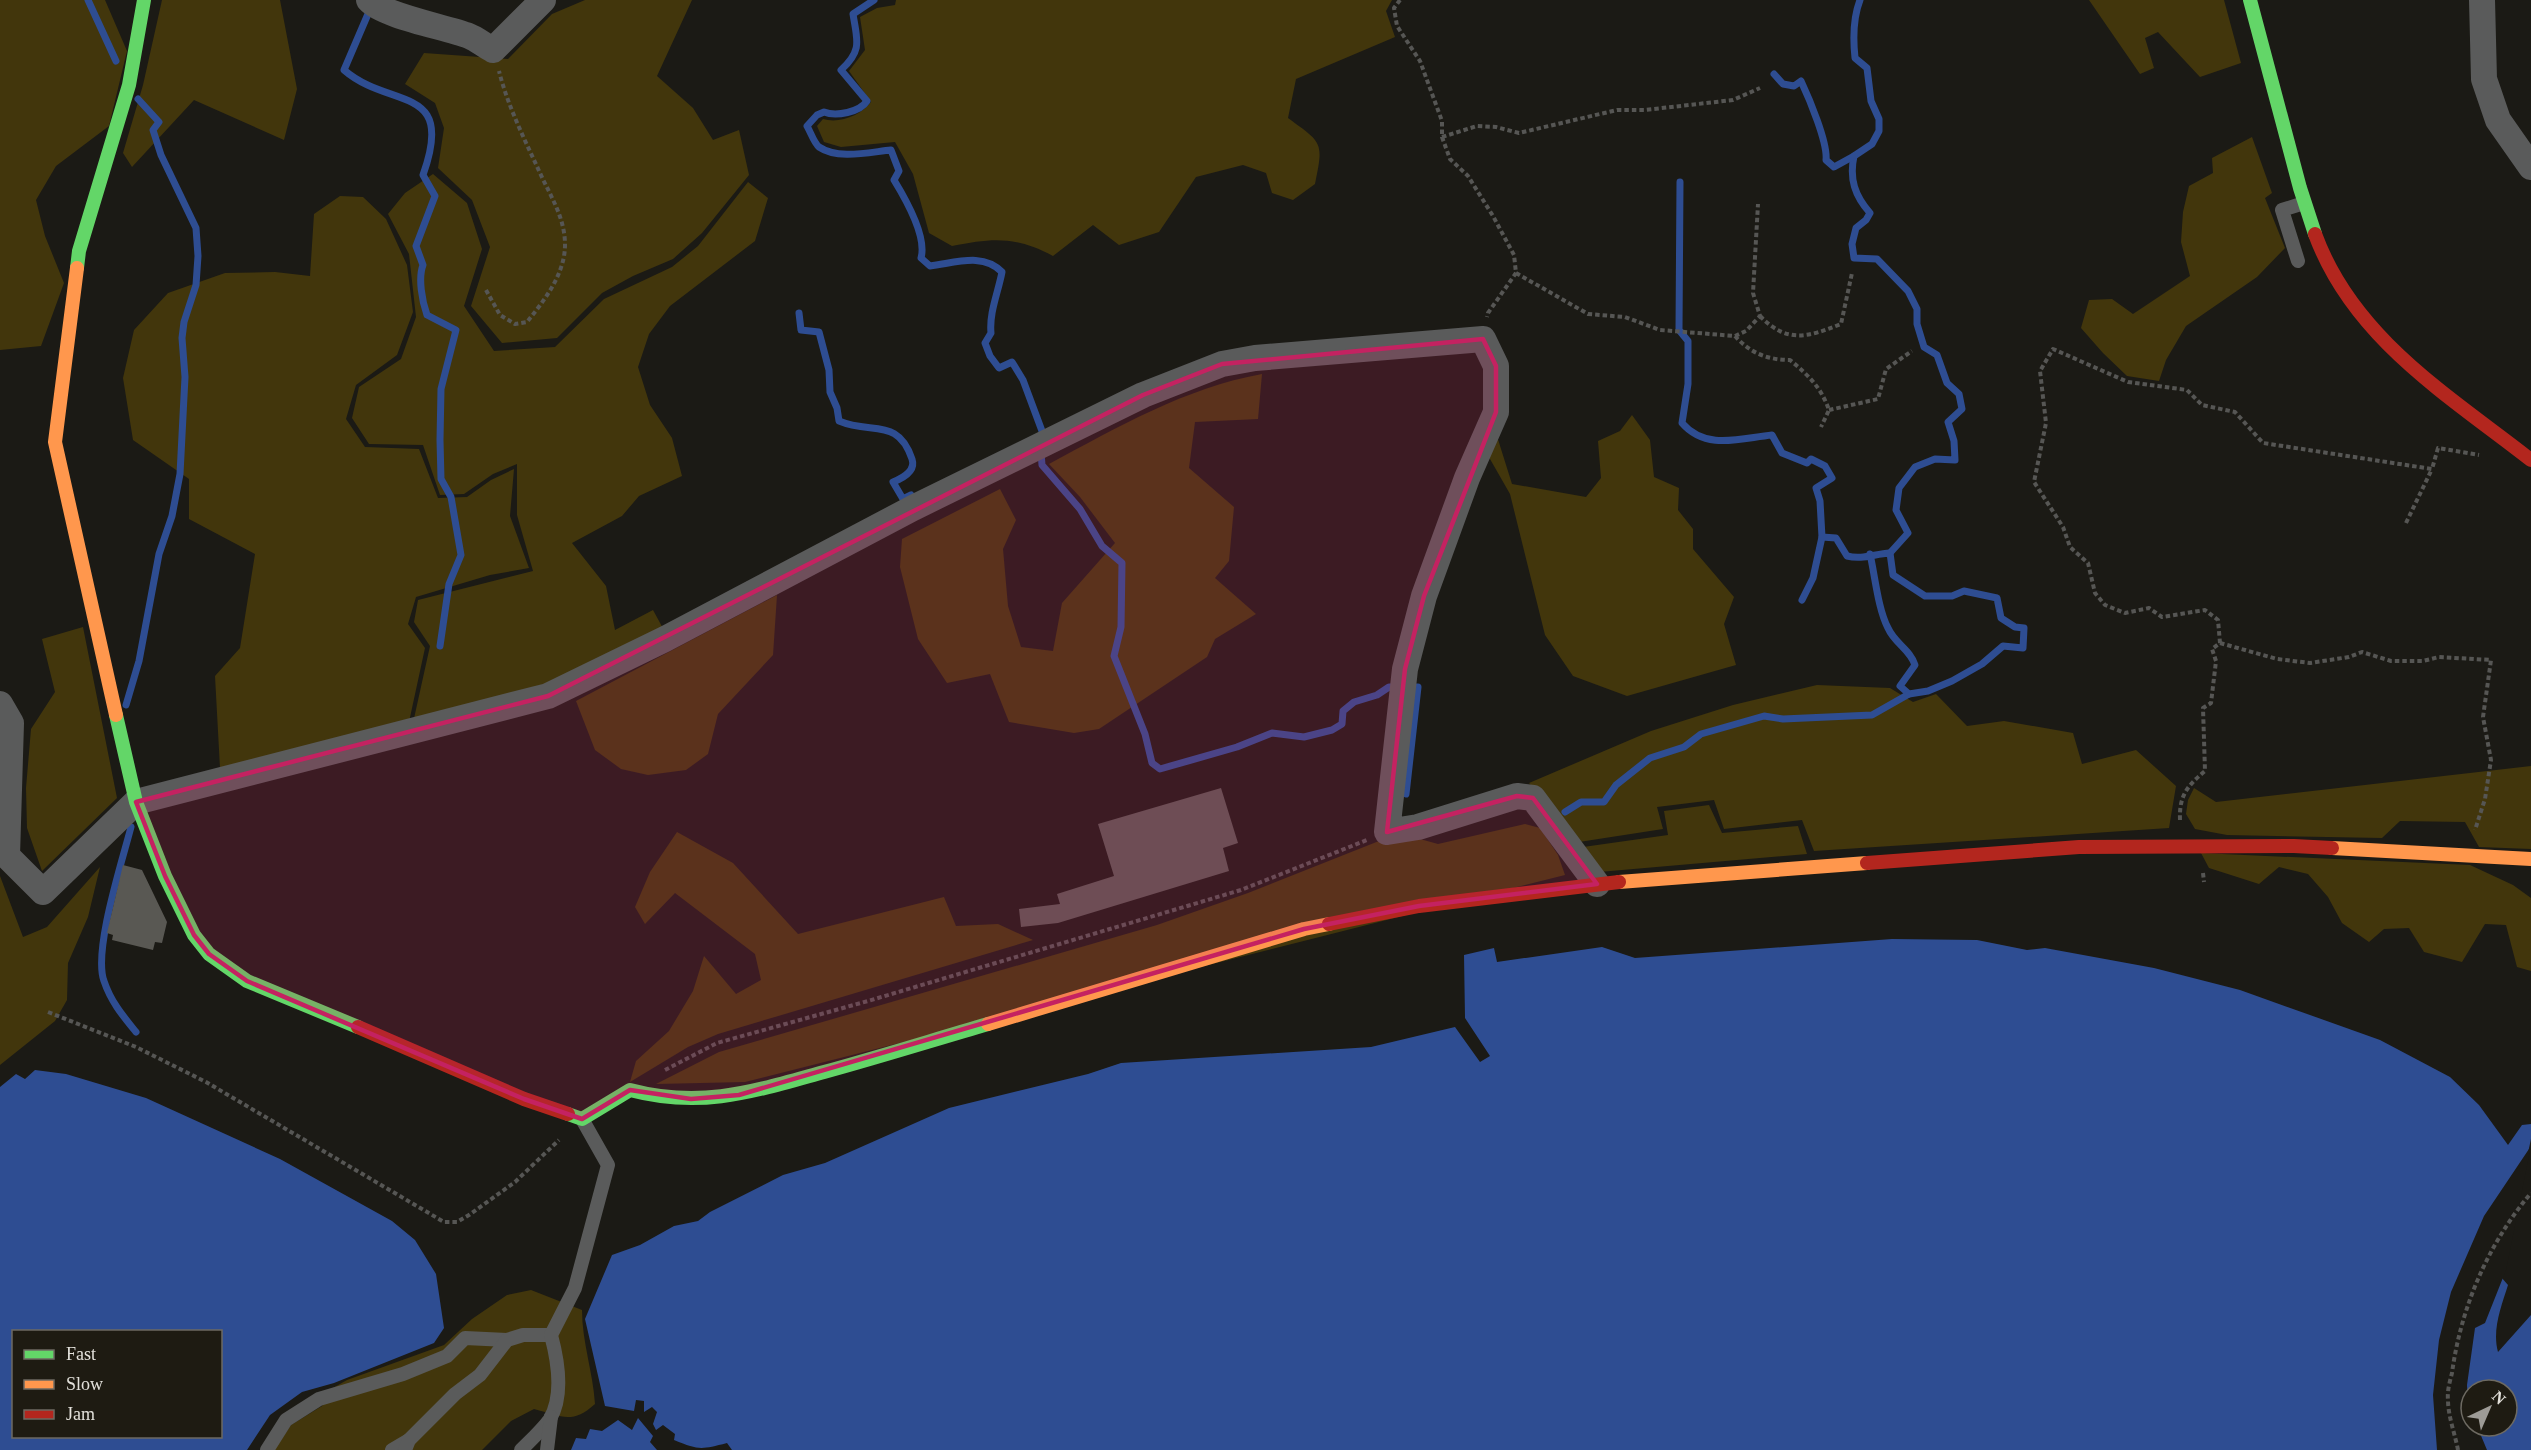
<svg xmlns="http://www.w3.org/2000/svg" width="2531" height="1450" viewBox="0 0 2531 1450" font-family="Georgia,serif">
<rect width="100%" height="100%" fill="#1b1a15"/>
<!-- green -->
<g fill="#42360c">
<path d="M0,0h105l22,51 -18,75 -53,40 -20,34 9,36 19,47 -23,63 -41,4z"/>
<path d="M162,0h118l17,89 -13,51 -90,-40 -62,67 -9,-14 20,-68z"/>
<path d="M585,0h107l-35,76 36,32 20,32 26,-10 10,45 -47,58 -29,26 -40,17 -31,17 -45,45 -55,5 -31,-37 19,-59 -18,-47 -34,-32 6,-40 -9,-25 -30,-19 19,-31 84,6 44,-45z"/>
<path d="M896,0h496l-6,11 9,26 -99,42 -8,39c34,25 36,23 27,66l-22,16 -21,-7 -6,-20 -23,-8 -47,12 -37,55 -40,13 -26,-20 -40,31c-38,-20 -60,-18 -101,-10l-23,-13 -16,-59 -18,-32 -54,5 -17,-5 -7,-16 6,-7c17,5 38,-4 48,-17l-22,-31 16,-21 -5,-33 17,-9 18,-3z"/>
<path d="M2089,0h135l17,63 -41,14 -42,-45 -13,6 9,30 -14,6z"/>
<path d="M2252,137l20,56 -7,5 20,50 -28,29 -71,49 -20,34 -7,21 -32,-5 -24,-23 -22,-25 8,-28 23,-1 21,15 57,-38 -9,-34 2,-30 6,-26 24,-13 -1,-15z"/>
<path d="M433,174l34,29 15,46 -18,57 30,45 61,-4 49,-48 68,-32 26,-21 50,-64 20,16 -13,43 -85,65 -21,28 -11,33 12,38 22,33 10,38 -43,20 -17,20 -50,27 34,43 9,44 38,-20 12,22 -87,42 -165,49 17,-77 -16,-24 4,-22 115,-29 -16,-56v-51l-24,10 -29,20 -24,1 -17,-50 -54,-1 -17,-26 7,-31 42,-28 15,-42 -7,-63 -21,-40 17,-21z"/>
<path d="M340,196l23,1 23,22 21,46 6,47 -16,43 -41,30 -10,34 19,28 54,2 19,49 29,-1 24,-17 23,-11 -4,47 19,52 -39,7 -74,22 -8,27 17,24 -16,74 -189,46 -5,-92 25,-28 15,-94 -66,-35v-40l-56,-39 -10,-62 11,-48 34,-37 57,-20 50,-1 35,4 4,-62z"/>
<path d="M1262,374l-4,45 -63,3 -6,46 45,39 -5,54 -14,17 41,36 -41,25 -8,18 -108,72 -25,4 -65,-11 -19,-48 -43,9 -29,-44 -18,-72 2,-28 98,-50 16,31 -13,29 5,57 13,41 32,4 9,-48 53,-60 -35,-46 -31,-33c69,-37 136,-76 213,-90z"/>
<path d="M1632,415l18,25 4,37 25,11 -1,22 15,19v20l41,48 -10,27 12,41 -109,31 -54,-20 -28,-41 -35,-141 -24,-42 10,-19 16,51 74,13 15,-19 -3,-37 22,-10z"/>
<path d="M777,595l-4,60 -55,59 -10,40 -22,16 -38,5 -27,-6 -26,-19 -19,-49z"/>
<path d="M83,627l34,171 -75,73 -15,-43 -1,-40 5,-59 24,-37 -13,-53z"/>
<path d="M1817,685l73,3 23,14 23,-8 31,32 37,-5 69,12 9,31 54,-14 40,36 -7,42 -355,23 -12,-31 -78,9 -10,-29 -57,7 6,22 -84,13 -50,-59 122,-52 82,-26z"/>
<path d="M2531,766v83l-52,-2 -14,-25 -65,-1 -18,17 -155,-3 -32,-6 -9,-15 2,-14 6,-12 22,14z"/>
<path d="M1709,805l13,28 76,-7 9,28 -208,18 -16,-25 85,-12 -4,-24z"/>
<path d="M1525,824l15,4 18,27 7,20 -820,207 -89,2 63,-32 438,-127 91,-32 131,-52 23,-7 36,10z"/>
<path d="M677,832l56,31 65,71 146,-37 12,29 42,-2 35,16 -315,94 -30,13 -58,35 6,-21 33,-30 24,-40 11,-35 32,38 25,-14 -6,-26 -80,-61 -30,31 -10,-17 15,-35z"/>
<path d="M2201,853l269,12 43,20 18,13v73l-14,-4 -11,-42 -21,-1 -23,38 -38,-10 -15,-24 -25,1 -15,13 -27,-19 -14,-26 -20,-23 -29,-7 -20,17 -50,-16z"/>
<path d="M100,867l-12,50 -20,46 -1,37 -12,21 -55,44v-189l23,61 24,-10z"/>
<path d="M531,1290l51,20c0,32 11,62 13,94 -23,21 -34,12 -61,5l-23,12 -29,29h-208l17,-25 31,-19 11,-18 14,-8 97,-35 28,-26 35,-24z"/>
</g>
<!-- water -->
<g fill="#2e4d92" fill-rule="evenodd">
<path d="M1892,939l85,1 50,10 18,-2 109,20 86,22 140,50 70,37 29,28 29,40 14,-20 9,-1v15l-30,138 7,8c-7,22 -16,45 -10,67l33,-37v135h-1799l-5,-7c-27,7 -28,7 -53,-3l1,-6 -12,-9 -7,5 -3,-6 4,-12 -5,-5 -8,5v-11l-8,-1 -2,11 -29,-5 -20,-87 27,-64 28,-10 34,-19 24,-5 12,-9 73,-37 42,-12 124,-55 139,-34 33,-11 250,-16 84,-20 25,35 10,-6 -25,-38 -1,-63 30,-7 3,14 105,-15 33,11zM2471,1390h36v36h-36z"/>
<path d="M35,1070l31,4 80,24 134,61 112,62 23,19 21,34 8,54 -10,15 -100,40 -32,9 -32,23 -23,35h-247v-363l16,-13 9,5zM14,1332h206v104h-206z"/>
<path d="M638,1418l15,18 -3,6 7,8h-86l5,-12 10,1 4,-10 12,2 16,-11 14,10z"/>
</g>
<!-- pier -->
<path fill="#1b1a15" d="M2531,1146l-25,124 -21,53 -10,5 -8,57 2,39 8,2 10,24h-50l-4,-55 6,-55 12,-48 33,-76z"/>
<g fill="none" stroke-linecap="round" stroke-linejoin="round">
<!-- stream -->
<g stroke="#2e4d92" stroke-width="7">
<path d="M88,0l28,61"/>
<path d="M874,0l-21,14c4,26 10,36 -12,56l26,31c-7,11 -31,16 -43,11l-7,3 -10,11c4,7 7,17 12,21 19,13 51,5 72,3l8,21 -5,9c11,18 33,57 27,78l9,8c25,-3 53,-14 72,6 -4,21 -13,41 -11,61l-6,10 5,13 9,12 13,-6 11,18 19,51v7"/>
<path d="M1860,0c-7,18 -7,39 -5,58l12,10 4,33 8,18v12l-7,13 -18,12c-5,23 1,40 16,57l-4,7 -10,8 -4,16 2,14 23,1 31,32 9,18v15l7,23 13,8 10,28 12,11 3,15 -14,13 6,19 1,19 -20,-1 -20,8 -16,21 -3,22 12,23 -18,20"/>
<path d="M371,7l-27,63c46,40 112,13 79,105l12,21 -19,50 7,19c-5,13 -1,36 4,50l29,15 -15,59 -1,51 1,39 10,18 10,58 -12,29 -9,62"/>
<path d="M1774,74l9,10 11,2 7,-5c8,17 27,62 25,79l8,7 20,-11"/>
<path d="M799,313l2,17 18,2 10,38 1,22 7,16 2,13c33,14 59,-4 73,38 4,12 -9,19 -19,23l10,17 8,-4"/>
<path d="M1041,452l1,13 38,44 22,37 20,17 -1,64 -7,29 31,78 7,29 8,6 77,-22 35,-14 32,4 28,-7 10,-6 1,-13 11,-9 23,-7 12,-8h29l-12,107"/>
<path d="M1870,554c5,22 8,55 18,74 7,16 22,21 27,37l-15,21 9,8"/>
<path d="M1802,600l11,-22 9,-41"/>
<path d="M126,705l13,-44 20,-107 13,-38 8,-42 5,-97 -3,-39 2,-16 12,-37 2,-29 -2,-28 -35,-73 -8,-25 6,-8 -21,-23"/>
<path d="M1565,812l16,-10h23l12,-17 34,-27 34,-11 17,-13 63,-18 19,3 89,-4 37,-21 19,-3 24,-10 30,-17 21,-18 20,2 1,-20 -9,-1 -14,-9 -4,-20 -33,-7 -12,5h-27l-32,-21 -3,-22c-16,1 -28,7 -43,3l-11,-18 -14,-1 -2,-36 -4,-13 16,-10 -7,-12 -14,-7 -4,4 -25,-10 -10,-18c-31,3 -66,16 -90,-12l6,-39v-43l-9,-11 1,-148"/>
<path d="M131,827c-9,35 -38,124 -27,154 7,21 19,35 32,51"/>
</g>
</g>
<!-- building -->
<g fill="#595853">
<path d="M1221,788l17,55 -15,5 6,23 -171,52 -37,4 -2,-18 41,-5 -3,-10 57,-18 -16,-52z"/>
<path d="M123,865l19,5 25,52 -5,21 -7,-1 -2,8 -41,-10 1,-5 -6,-2z"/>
</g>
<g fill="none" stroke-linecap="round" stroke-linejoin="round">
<!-- path -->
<g stroke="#565654" stroke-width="4" stroke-dasharray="4.5 3" stroke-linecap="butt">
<path d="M1400,0l-6,8 3,18 23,35 22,60v16l8,22 18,17 25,40 21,39 2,18 -28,40 -1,4"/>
<path d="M1442,137l35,-11 19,1 23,6 98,-23h28l88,-10 27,-12"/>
<path d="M1516,273l72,41 37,3 35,13 75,6c15,17 33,24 55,24 18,15 31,27 39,50l-8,17"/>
<path d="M486,290l14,25 15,9 12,-2c17,-21 38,-48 38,-77 0,-27 -14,-48 -25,-72 -15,-33 -32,-66 -41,-102"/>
<path d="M1760,316c27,28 48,21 81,8l11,-51"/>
<path d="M1735,336l11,-5 14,-15 -7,-23 5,-89"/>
<path d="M1829,410l49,-11 8,-30 26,-18"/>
<path d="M2406,523l26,-54"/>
<path d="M2220,643l57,16 33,4 39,-6 13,-5 29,9h32l16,-4 52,3 -8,57 8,43 -6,39 -10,31"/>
<path d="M2180,820c-1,-24 7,-34 25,-49l-2,-63 8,-5 5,-42 -4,-12 8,-6 -2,-23 -13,-10 -43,7 -13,-9 -24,5 -20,-8 -10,-12 -7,-30 -18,-16 -7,-20 -29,-45 12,-59 -6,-52 13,-22 75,33 59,8 15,15 33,7 28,31 169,26 6,-21 41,7"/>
<path d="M2203,873l1,9"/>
<path d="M48,1012l88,35 70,35 238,140h13l12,-7 46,-33 44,-42"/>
<path d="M665,1070l52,-27 151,-42 373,-111 126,-50"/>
<path d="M2458,1450c-3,-16 -10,-34 -10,-50 -1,-9 2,-19 4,-27 9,-66 36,-129 79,-180"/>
</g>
<!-- lane -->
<g stroke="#5a5b5b" stroke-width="14">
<path d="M2298,261l-16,-51 22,-7"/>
<path d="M267,1450l19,-30 33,-21 84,-25 44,-18 18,-18 42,2"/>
<path d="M392,1450l17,-10"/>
<path d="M405,1450l4,-10 46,-46 25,-19 27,-35 16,-5h28"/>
<path d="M521,1450c10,-10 21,-20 29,-31 14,-24 8,-58 1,-84l24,-47 33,-123 -26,-46"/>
<path d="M547,1450l4,-33"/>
</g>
<!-- street -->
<g stroke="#5a5b5b" stroke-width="26">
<path d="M369,0c14,16 77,27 100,36 8,3 16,10 24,14l50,-50"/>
<path d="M2482,0l2,79 14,41 33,47"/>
<path d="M0,704l11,19 -4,133 36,36 93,-90 412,-106 117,-57 248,-131 230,-113 79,-31 33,-6 228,-19 13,27v46l-29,66 -43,118 -19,73 -18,163 31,-5 99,-31 16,2 64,86"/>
</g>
<!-- fast -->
<g stroke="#63d668" stroke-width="14">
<path d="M2250,0l50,188 15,46"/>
<path d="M77,268l2,-17 50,-166 15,-85"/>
<path d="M116,715l20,87 29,74 29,59 15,19 38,27 111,46"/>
<path d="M568,1114l14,5 48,-29c72,19 125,1 194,-18 55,-15 109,-32 164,-48"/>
</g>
<!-- slow -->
<g stroke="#ff974d" stroke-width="14">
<path d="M77,268l-22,174 61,273"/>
<path d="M2332,848l199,11"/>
<path d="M1619,882l248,-19"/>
<path d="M988,1024l316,-95 25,-5"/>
</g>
<!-- jam -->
<g stroke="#b3261e" stroke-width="14">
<path d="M2315,234c38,104 133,161 216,226"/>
<path d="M1867,863l212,-16 215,-1 38,2"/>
<path d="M1329,924l90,-18 200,-24"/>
<path d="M358,1027l166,72 44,15"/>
</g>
</g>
<!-- marked area -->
<path fill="#c42261" fill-opacity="0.2" stroke="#c42261" stroke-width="4.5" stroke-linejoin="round" d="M1483,339l13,27v46l-72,184 -19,73 -18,163 130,-36 16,2 64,86 -178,22 -115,23 -565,166 -48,4 -61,-9 -48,29 -58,-20 -277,-118 -38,-27 -15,-19 -29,-59 -29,-74 412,-106 595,-301 79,-31z"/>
<!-- legend -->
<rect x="12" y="1330" width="210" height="108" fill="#1e1b12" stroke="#6d6a62" stroke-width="1.5"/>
<rect x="24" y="1350" width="30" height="9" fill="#63d668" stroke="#6d6a62" stroke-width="1.5"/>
<text x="66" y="1360" font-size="18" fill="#e3e1db">Fast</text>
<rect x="24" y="1380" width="30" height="9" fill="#ff974d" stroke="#6d6a62" stroke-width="1.5"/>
<text x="66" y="1390" font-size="18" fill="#e3e1db">Slow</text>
<rect x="24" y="1410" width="30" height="9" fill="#b3261e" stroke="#6d6a62" stroke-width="1.5"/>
<text x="66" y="1420" font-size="18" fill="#e3e1db">Jam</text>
<!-- north arrow -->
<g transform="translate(2489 1408) rotate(44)"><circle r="28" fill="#1e1b12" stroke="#6d6a62" stroke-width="1.5"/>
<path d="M0-4.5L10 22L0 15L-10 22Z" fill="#9d9b96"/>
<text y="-9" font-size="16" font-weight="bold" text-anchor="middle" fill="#e3e1db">N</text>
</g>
</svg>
